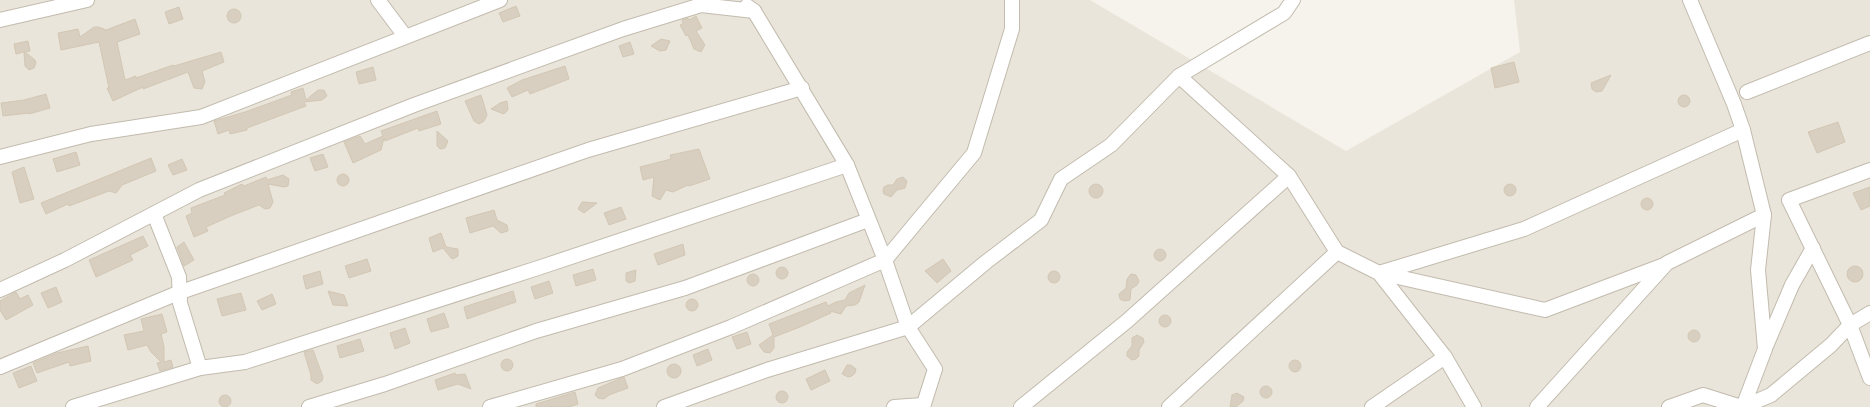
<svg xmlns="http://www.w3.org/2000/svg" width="1870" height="407" viewBox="0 0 1870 407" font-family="Montserrat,sans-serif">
<rect width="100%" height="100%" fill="#f6f3ec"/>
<!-- residential -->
<path fill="#eae5da" d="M0,0h1090l256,151 174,-99 -6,-52h356v407h-1870z"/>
<!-- building -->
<g fill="#d8cfc1" stroke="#d3c7b4">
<path d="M516,6l4,10 -17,6 -4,-9z"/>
<path d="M179,7l4,12 -14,5 -4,-12z"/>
<circle cx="234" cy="16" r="7"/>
<path d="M696,16l6,12 -6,3 9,14 -4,7 -7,-3 -6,-14 -2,1 -6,-11 3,-1 -1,-4 6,-2 1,2z"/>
<path d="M135,19l5,15 -23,8 8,38 11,-4v2l37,-13 1,1 47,-14 3,10 -22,9 3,11 -3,7 -8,-1 -6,-16 -45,17v-2l-30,14 -6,-13h2l-10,-46 -38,8 -3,-17 20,-4 2,8 14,-10h5l7,3z"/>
<path d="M661,39l9,2 -4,9 -6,1 -9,-5z"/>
<path d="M28,41l2,10 -5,1 10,8 1,3 -2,5 -5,2 -4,-4 -1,-14 -8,2 -2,-10z"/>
<path d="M630,42l4,12 -11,3 -4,-11z"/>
<path d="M1514,62l5,20 -24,6 -4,-20z"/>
<path d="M565,66l4,13 -39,15 -2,-4 -16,7 -5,-9 15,-8z"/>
<path d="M373,67l3,13 -17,4 -3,-12z"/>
<path d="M1611,75l-9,16 -6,1 -4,-3 -1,-6z"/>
<path d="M303,88l3,12 12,-10h6l3,6 -5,4 -18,2 2,4 -59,22v2l-17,4 -1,-4 -11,4 -4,-13 31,-9 47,-17 -1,-3z"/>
<path d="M46,94l4,14 -21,6v-1l-26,3 -2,-13 23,-3z"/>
<circle cx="1684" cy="101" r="6"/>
<path d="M481,95l6,20 -3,6 -5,3 -5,-3 -9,-20z"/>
<path d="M507,101l1,9 -4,4 -13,-5 9,-6z"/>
<path d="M437,111l4,13 -22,7 -1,-3 -33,13 -1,-3 -3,12 -28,13 -9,-21 16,-6 5,8 18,-8 -2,-5z"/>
<path d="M1838,122l7,20 -28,11 -9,-21z"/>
<path d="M437,131l11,10 -3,7 -5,1 -3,-3z"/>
<path d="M699,149l11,30 -21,7 -1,-1 -15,7 -7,-2 -6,10 -8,-4 2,-19 -11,3 -3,-13 31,-8 -1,-4z"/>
<path d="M76,152l4,13 -23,7 -4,-13z"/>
<path d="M323,154l5,13 -13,4 -5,-13z"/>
<path d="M151,158l5,13 -34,14 -6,8 -7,-2 -40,15 -1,-2 -22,10 -5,-11z"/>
<path d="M182,159l5,11 -14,5 -5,-10z"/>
<path d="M24,167l10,32 -14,4 -8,-31z"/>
<circle cx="343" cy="180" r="6"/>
<path d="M283,175l6,4 -1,7 -4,1 -16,-3 5,18 -3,6 -5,1 -6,-4 -26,10 -27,12 2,4 -14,6 -8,-21 6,-3 -1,-5 34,-13 -1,-2 18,-9 2,2 22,-9 1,3z"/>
<path d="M903,177l4,4 -2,7 -8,2 -6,7 -7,-3 -1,-3 1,-4 4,-2h5l4,-6z"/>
<circle cx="1510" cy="190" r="6"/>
<circle cx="1096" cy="191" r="7"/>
<path d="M1870,187v19l-9,4 -8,-17z"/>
<circle cx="1647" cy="204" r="6"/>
<path d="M582,202h2l13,1 -13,10 -6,-4z"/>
<path d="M621,207l5,12 -17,6 -5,-12z"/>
<path d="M494,210l3,10 10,5 1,6 -7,2 -8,-7 -23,7 -4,-15z"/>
<path d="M441,233l5,14 12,2v7l-5,3 -2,-1 -8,-10 -10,4 -4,-14z"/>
<path d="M143,236l5,10 -18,9 3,5 -37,17 -7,-17z"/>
<path d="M184,242l10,18 -10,6 -7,-19z"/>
<path d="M683,244l2,11 -27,10 -4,-11z"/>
<circle cx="1160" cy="255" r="6"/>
<path d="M367,259l4,12 -22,7 -4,-12z"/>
<path d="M943,259l8,12 -14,12 -12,-12z"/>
<circle cx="1855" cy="274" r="8"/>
<circle cx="782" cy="273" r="6"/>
<path d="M593,269l3,11 -20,6 -3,-11z"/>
<path d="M636,270l-1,11 -6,2 -3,-2v-8z"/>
<circle cx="1054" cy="277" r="6"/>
<path d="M320,271l3,13 -17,5 -3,-13z"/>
<circle cx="753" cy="280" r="6"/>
<path d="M1131,274l5,1 3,6 -2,4 -6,4 -1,11 -6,1 -4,-2 -1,-5 7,-6 1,-9z"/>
<path d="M549,281l4,12 -18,6 -4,-12z"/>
<path d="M865,285l-6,17 -4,3 -9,1 -5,8 -11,-3 1,2 -31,14 -26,10v11l-4,5 -6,-1 -5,-7 14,-10 -4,-11 57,-22 2,4 8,-4 9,-2 4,-7z"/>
<path d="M56,287l6,15 -14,6 -7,-15z"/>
<path d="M328,291l16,4 4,11 -15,-1z"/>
<path d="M513,291l3,11 -49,17 -3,-12z"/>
<path d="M16,292l4,7 8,-4 5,10 -27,15 -6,-10v-9z"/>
<path d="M241,293l5,17 -24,6 -5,-17z"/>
<path d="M272,294l4,10 -14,6 -5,-9z"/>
<circle cx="692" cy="305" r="6"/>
<path d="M444,313l5,14 -18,5 -4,-13z"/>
<path d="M162,314l5,18 -6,2 3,13v15l7,-2 2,7 -13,4 -3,-8 4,-1 -10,-10 -4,-7 -19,5 -4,-15 20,-4 -3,-12z"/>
<circle cx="1165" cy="321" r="6"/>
<path d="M405,328l5,15 -15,6 -5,-16z"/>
<circle cx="1694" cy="336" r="6"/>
<path d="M747,332l4,12 -14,5 -5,-12z"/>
<path d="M1137,335l6,3 1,4 -5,8v6l-3,3 -4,1 -5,-4v-4l5,-6v-8z"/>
<path d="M360,339l4,12 -24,7 -3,-12z"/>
<path d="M88,346l3,15 -21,5 -1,-4 -32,11 -4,-10 24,-10z"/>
<path d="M708,349l4,11 -15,6 -4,-11z"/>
<path d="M313,350l10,27 -1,4 -5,3 -6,-4v-5l-7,-23z"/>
<circle cx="507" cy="365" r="6"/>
<circle cx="1295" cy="366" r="6"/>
<circle cx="674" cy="371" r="7"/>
<path d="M847,365h4l5,4 -1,4 -3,3 -4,1 -6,-3z"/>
<path d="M31,366l6,15 -18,7 -6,-15z"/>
<path d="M825,370l5,11 -19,9 -5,-11z"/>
<path d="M455,373l1,2 9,-1 6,15 -13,-5 -20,6 -3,-10z"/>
<path d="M624,377l4,11 -19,7 -5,4 -6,-1 -3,-3 3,-7z"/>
<circle cx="1266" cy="392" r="6"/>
<circle cx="782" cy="397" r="6"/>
<path d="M575,392l3,12 -9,3h-33v-3z"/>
<path d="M1237,393l7,4 -1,4 -7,6h-6l2,-12z"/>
<circle cx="225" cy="401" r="6"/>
</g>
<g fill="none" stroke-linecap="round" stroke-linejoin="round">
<defs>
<g id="minor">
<path d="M378,0l27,36"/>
<path d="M1690,0l44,104 9,26 21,85 -6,55 7,79 -22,58"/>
<path d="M747,6l7,5 93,154 38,95 23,67 27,42 -12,38"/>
<path d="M0,20l87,-20"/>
<path d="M1179,76l105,-63 9,-13"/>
<path d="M1747,92l123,-49"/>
<path d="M0,157l91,-23 110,-17 299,-117"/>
<path d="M1870,170l-81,30 61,125 20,53"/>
<path d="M154,214l25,63 1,26 20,65"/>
<path d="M1379,273l145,-44 219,-99"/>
<path d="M1380,273l165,37 119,-45"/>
<path d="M0,290l65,-30 134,-70 215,-85 209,-76 78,-24 53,6"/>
<path d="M1766,346l26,-61 21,-37"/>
<path d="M0,367l178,-74 410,-143 214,-62"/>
<path d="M73,407l127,-39 45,-6 293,-94 309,-103"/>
<path d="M309,407l76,-23 151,-53 149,-43 183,-68"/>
<path d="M490,407l132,-38 109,-42 154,-67 89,-107 38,-124v-29"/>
<path d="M664,407l103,-37 141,-43 78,-65 55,-42 20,-41 50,-34 68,-69 110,100 48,76 42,21 66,84 29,50"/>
<path d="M894,407l29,-2"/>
<path d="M1021,407l106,-86 162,-145"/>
<path d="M1169,407l168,-155"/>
<path d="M1372,407l73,-50"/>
<path d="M1537,407l130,-144 97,-48"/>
<path d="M1669,407l34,-12 38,12"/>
<path d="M1743,407l28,-12 60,-50 19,-20 20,-12"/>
</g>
</defs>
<!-- minor casing -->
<use href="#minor" stroke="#c2bbae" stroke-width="16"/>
<!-- minor -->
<use href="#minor" stroke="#fff" stroke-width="14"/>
</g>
</svg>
